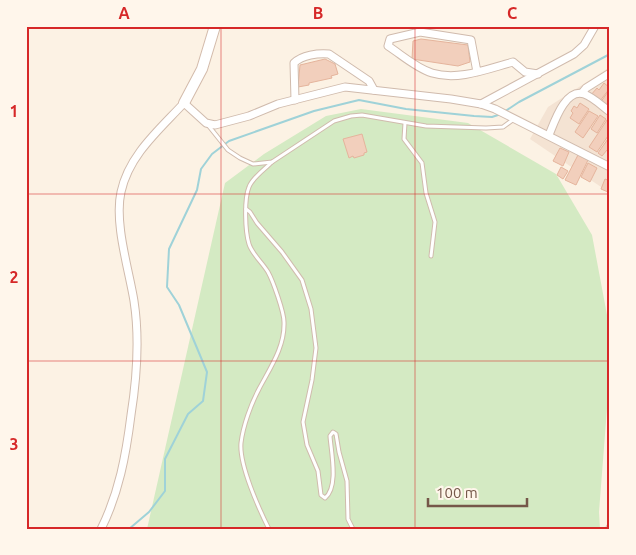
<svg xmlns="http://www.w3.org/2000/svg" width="636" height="555" viewBox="0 0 636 555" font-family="Ubuntu,sans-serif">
<rect width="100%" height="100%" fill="#fcf2e4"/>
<!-- residential -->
<path fill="#f4e3d3" d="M610,67v126l-80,-54 18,-32z"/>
<!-- green -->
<path fill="#d4eac3" d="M361,109l107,14 88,51 36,61 18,96v39l-11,142 1,17h-453l78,-346 39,-29 62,-38z"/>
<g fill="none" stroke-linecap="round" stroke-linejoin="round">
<!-- stream -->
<g stroke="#9fd2d8" stroke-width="2">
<path d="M504,112l15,-10 91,-48"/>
<path d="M129,529l20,-17 16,-21v-32l23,-45 15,-13 4,-29 -28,-67 -12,-18 2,-38 28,-59 4,-21 11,-15 17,-13 85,-30 45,-11 47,9 68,7 18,1 9,-3"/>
</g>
</g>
<!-- building -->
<g fill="#f2cfbc" stroke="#e5b49c">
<path d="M421,39l47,6 2,17 -12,4 -46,-7 1,-18z"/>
<path d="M325,59l10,5 3,10 -7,2 1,2 -23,5v2l-11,2 2,-22z"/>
<path d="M604,83l6,5 -11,14 -9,-6 7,-8 2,2z"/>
<path d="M610,89v12l-5,6 -5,-4z"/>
<path d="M580,103l9,6 -10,15 -9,-6 3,-5 -2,-2 3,-5 3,2z"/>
<path d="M589,111l9,5 -15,22 -8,-6z"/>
<path d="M600,115l6,4 -9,14 -6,-4z"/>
<path d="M607,120l3,2v11l-13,19 -8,-5z"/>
<path d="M362,134l5,18 -3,1v2l-10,3 -1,-2 -4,2 -6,-19z"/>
<path d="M610,136v16l-3,-2 -5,6 -4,-3z"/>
<path d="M560,148l9,4 -6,14 -10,-5z"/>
<path d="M578,155l10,5 -12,25 -11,-5z"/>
<path d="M588,163l9,5 -7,14 -9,-5z"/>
<path d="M561,167l7,4 -5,8 -6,-4z"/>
<path d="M605,179l5,2 -2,11 -7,-3z"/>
</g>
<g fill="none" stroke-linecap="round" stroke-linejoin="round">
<defs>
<g id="lane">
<path d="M405,123l-1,16 18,24 4,30 9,29 -4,34"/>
<path d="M208,125l20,25 12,8 13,6 19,-2 62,-41 17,-5 11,-1 64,11 60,2 17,-1 11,-8"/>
<path d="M246,209l4,3 7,11 25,29 20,28 9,29 5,39 -4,32 -9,42 4,23 11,26 3,24 4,3c14,-11 6,-46 5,-62l3,-4 3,2 3,18 8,29 1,38 5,10"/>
<path d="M269,529c-10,-20 -30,-64 -28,-86 2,-17 10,-39 18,-54 11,-21 26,-42 25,-67 0,-10 -11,-41 -16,-50 -6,-10 -16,-18 -19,-28 -4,-13 -5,-45 0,-57 3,-9 16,-18 23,-25"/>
</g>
<g id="street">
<path d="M477,72l-6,-32 -51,-8 -30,7 -2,7c14,9 28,22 44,27 26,8 55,-4 81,-11l12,10 13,2"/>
<path d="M582,93l4,-5 24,-15"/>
<path d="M295,100l-1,-37c8,-8 24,-10 35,-9l40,27 5,9"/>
<path d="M481,104l93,-50 10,-9 11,-19"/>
<path d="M549,135c5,-12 16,-47 35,-41 9,3 18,12 26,18"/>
<path d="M101,529c18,-36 25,-74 30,-114 6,-38 9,-75 3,-114 -5,-31 -20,-78 -13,-109 8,-37 38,-62 63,-89l22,20 9,2 34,-9 29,-12 67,-17 106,12 30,5 14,5 115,58"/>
<path d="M610,529v-1"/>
</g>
<path id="secondary" d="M184,103l18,-34 13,-43"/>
</defs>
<!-- lane casing -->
<use href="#lane" stroke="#d0bbad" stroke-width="5"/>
<!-- street casing -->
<use href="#street" stroke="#d0bbad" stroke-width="9"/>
<!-- secondary casing -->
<use href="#secondary" stroke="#d3bbab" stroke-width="12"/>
<!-- lane -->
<use href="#lane" stroke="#fff" stroke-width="3"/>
<!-- street -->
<use href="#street" stroke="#fff" stroke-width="7"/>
<!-- secondary -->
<use href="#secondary" stroke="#fff" stroke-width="10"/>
</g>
<!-- grid -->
<path fill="none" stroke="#d62828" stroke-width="1" stroke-opacity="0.55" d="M221,26v503M415,26v503M26,194h584M26,361h584"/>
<!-- border -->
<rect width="636" height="555" fill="none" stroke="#fff6eb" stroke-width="55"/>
<!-- scale -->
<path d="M428 498v8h99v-8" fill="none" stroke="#755749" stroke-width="2.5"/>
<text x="436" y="498" font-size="15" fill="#755749" stroke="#fff6eb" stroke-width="4" paint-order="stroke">100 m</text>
<rect x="28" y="28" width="580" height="500" fill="none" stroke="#d62828" stroke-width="2"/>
<g font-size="16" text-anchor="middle" font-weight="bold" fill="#d62828">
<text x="124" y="19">A</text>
<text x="318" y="19">B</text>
<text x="512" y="19">C</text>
<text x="14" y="117">1</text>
<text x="14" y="283">2</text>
<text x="14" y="450">3</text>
</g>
</svg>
